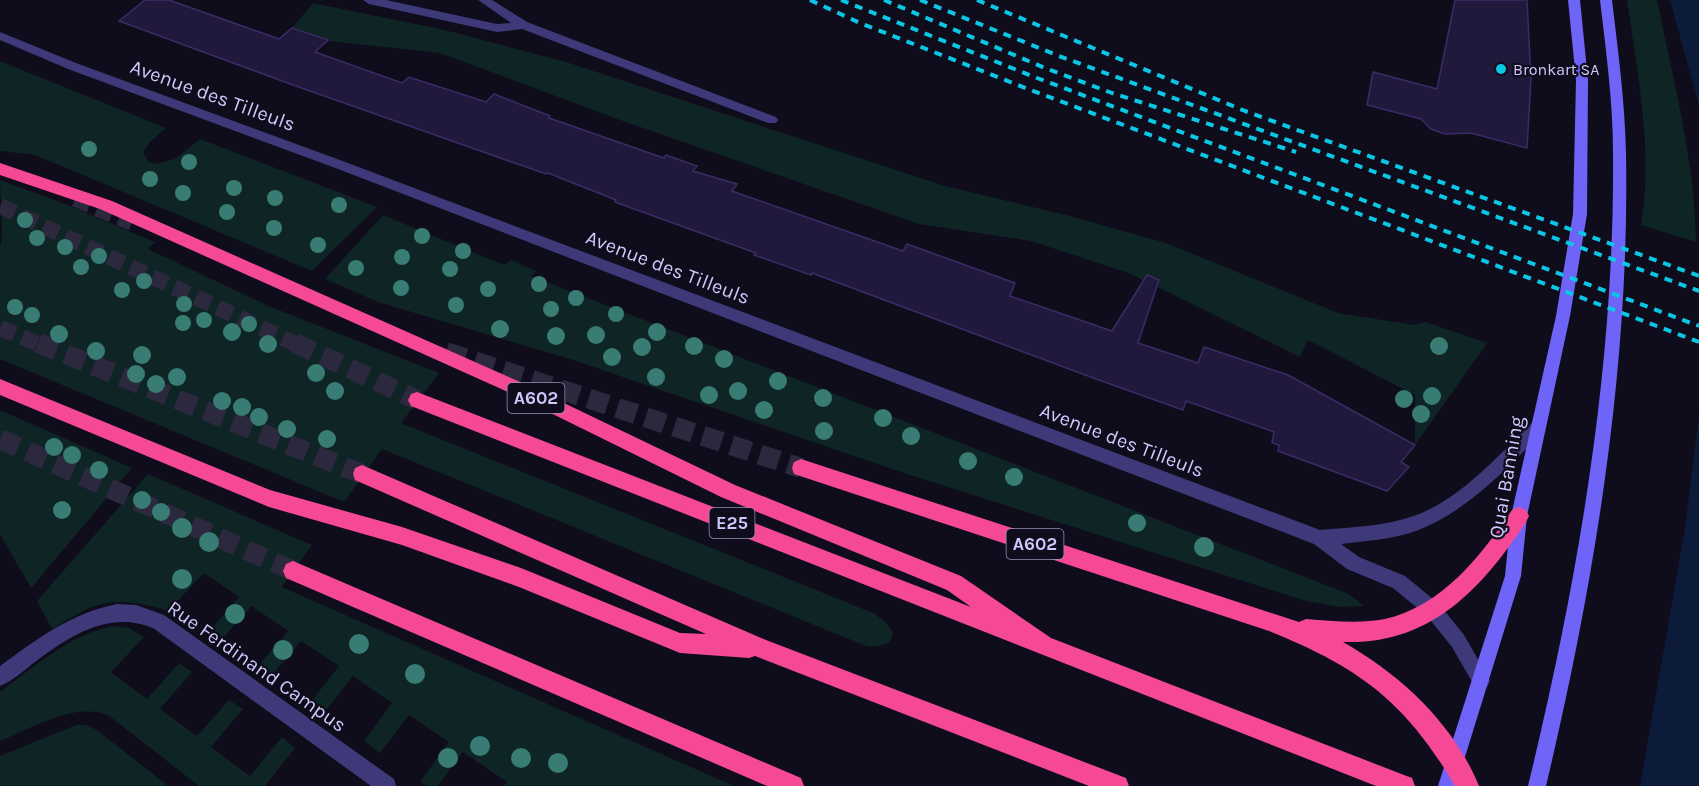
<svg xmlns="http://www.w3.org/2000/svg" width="1699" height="786" viewBox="0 0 1699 786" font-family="Karla,sans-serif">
<rect width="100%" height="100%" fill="#0f0c1b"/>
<!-- green -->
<g fill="#0f2425">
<path d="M1627,0h30c16,80 38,160 39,242l-55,-17c13,-70 -4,-155 -14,-225z"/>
<path d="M313,3l132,27 121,32 379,124 125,30 96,27 172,70 76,12 12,-3 61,21 -72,102v-50l-107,-55 -8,17 -169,-83 -100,-33 -112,-17 -299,-104 -180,-67 -112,-12 -36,-13z"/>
<path d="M0,61l166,67 -16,14 -7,10 5,9 6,3 21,-5 25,-20 177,68 -65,64 -277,-116 -35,-4z"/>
<path d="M0,180l65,24 90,38 -7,7 123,58 168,66 -38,50 472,190c5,4 11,7 15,12 14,17 -9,24 -22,21l-484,-197 -38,53 -344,-143v-113c4,-9 0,-52 0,-66z"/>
<path d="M383,215l121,50 7,-5 25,11 -5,5 818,318 15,12 -24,1 -34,-6 -405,-129 -328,-112 -195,-58 -53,-23z"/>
<path d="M0,410l132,58 -101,120 -31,-54z"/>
<path d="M148,474l164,71 -30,42 452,199h-230l3,-4 -44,-30 -25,34h-11l-7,-4 29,-40 -40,-27 -29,38 -16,-12 28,-38 -39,-27 -29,37 -14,-10 29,-37 -38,-25 -29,34 -14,-9 30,-35 -36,-25 -31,34 -12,-9 30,-34 -35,-24 -36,38c-26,-8 -53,-14 -79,-3 -12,6 -25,14 -37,21l-15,-28z"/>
<path d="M113,626l16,2 15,9 -33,35 36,27 32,-36 13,9 -32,37 37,27 32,-36 14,9 -32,38 39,29 32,-39 13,11 -30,38h-66l-91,-71c-35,-13 -75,13 -108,26v-49c35,-26 69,-57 113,-66z"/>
<path d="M76,725h10l11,5 71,56h-168v-30z"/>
</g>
<!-- water -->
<g fill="#0c1b39">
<path d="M1670,0h29v106z"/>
<path d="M1699,415v371h-59l45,-258z"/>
</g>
<!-- building -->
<g fill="#21193b" stroke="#3a2c66" stroke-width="1.5">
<path d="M145,0h24l110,39 13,-11 36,12 -13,12 87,31 7,-6 77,25 8,-8 56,22 -1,2 115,40 2,-3 31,11 -4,5 44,13 -5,7 171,60 4,-7 108,39 -5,13 102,35 35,-56 12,5 -21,63 60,20 6,-16 84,28 127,70 -14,17 8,5 -22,24 -109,-40 1,-6 -7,-2 2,-11 -88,-31 -3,9 -87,-31 -284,-106 -1,2 -57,-20 2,-2 -141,-51 1,-2 -68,-27 -2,1 -253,-89 -174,-64z"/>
<path d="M1455,0h72l4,79 -4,69 -56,-15 -26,1 -14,-5 -10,-10 -54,-14 6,-33 64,17z"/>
</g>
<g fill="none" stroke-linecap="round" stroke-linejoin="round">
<!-- motorway-tunnel-far1 -->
<g stroke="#2c283d" stroke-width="16" stroke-dasharray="16 8" stroke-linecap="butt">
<path d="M75,199l57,24"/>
<path d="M0,206l298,139"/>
<path d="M0,328l41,17"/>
</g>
<!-- motorway-tunnel -->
<g stroke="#2c283d" stroke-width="20" stroke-dasharray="20 10" stroke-linecap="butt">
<path d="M38,343l324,131"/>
<path d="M295,343l122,57"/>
<path d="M446,352l355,116"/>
<path d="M0,439l293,132"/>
</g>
<!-- service -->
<path fill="#3e3978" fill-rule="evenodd" d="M363,0h23l111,24 14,-1 -33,-23h14l35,22 249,95 2,3 -2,3h-8l-246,-94 -25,3 -128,-28z"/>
<!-- minor -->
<g fill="#3e3978" fill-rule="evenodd">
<path d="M0,32l76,31 272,100 972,367c29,-3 59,-3 87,-12 50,-14 88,-60 125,-95l5,-2 5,2 3,5 -3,5c-39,39 -78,82 -132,100 -23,7 -46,8 -69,11l18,13 46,19 34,28 25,31 23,40 3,6 -3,6 -6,3 -6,-3 -23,-40 -25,-31 -34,-28 -46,-19 -33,-25 -976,-375 -270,-100 -68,-29z"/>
<path d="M117,604l19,1 28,10 230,164 2,7h-25l-218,-158c-45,-18 -83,8 -118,34 -11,8 -22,19 -35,24v-20c37,-27 71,-53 117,-62z"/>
</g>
<!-- secondary -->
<g fill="#6e64f8" fill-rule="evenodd">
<path d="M1568,0h12l8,80 -1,134 -17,102 -43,200 -6,60 -65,210h-18l67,-210 6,-60 45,-200 17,-102 3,-134z"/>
<path d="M1600,0h12c6,51 13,102 14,153 4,213 -31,427 -80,633h-18c50,-206 87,-420 85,-632 0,-52 -7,-103 -13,-154z"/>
</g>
<!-- motorway -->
<g fill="#f64995" fill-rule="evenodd">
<path d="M0,163l112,38 408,181 215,103 226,91 90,62 353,137 8,3 3,8h-39l-965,-380 -3,-6 3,-6 6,-2 554,215 -24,-17 -226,-93 -213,-105 -408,-183 -100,-34z"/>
<path d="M0,379l270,111 132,37 119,41 159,65 26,1 -351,-154 -2,-6 2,-6 7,-3 404,175 360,138 3,8h-40l-334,-130 -6,2 -69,-5 -161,-66 -117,-42 -133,-38 -269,-112z"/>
<path d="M801,459l498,163 7,-3c26,2 53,5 79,0 57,-13 96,-63 127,-109l7,-3 7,3 3,6 -3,6c-45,68 -96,123 -183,120 58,33 110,81 136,144h-24c-49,-84 -96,-119 -186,-155l-475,-157 -2,-6 2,-6z"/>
<path d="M293,561l508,217 3,8h-37l-481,-208 -3,-7 3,-7z"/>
</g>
<!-- rail -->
<g stroke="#0bc7e6" stroke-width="4" stroke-dasharray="8 7" stroke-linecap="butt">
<path d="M810,0l50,23 168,66 671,253"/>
<path d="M841,0l196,78 662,248"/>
<path d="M884,0l161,68 67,25 184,59"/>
<path d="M920,0l139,56 640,235"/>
<path d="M977,0l268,111 454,165"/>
</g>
</g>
<!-- trees -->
<g fill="#387c74">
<circle cx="89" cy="149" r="8"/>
<circle cx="189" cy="162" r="8"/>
<circle cx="150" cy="179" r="8"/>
<circle cx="234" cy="188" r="8"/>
<circle cx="183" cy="193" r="8"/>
<circle cx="275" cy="198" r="8"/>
<circle cx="339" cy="205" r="8"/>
<circle cx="227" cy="212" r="8"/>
<circle cx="25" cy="220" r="8"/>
<circle cx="274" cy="228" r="8"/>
<circle cx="422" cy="236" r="8"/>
<circle cx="37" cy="238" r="8"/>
<circle cx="318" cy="245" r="8"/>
<circle cx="65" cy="247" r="8"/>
<circle cx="463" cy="251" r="8"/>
<circle cx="99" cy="256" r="8"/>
<circle cx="402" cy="257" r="8"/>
<circle cx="81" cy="267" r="8"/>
<circle cx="356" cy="268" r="8"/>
<circle cx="450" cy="269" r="8"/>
<circle cx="144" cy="281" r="8"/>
<circle cx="539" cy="284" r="8"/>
<circle cx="401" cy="288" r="8"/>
<circle cx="488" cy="289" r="8"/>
<circle cx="122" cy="290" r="8"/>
<circle cx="576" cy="298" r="8"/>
<circle cx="184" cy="304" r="8"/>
<circle cx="456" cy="305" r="8"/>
<circle cx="15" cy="307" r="8"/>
<circle cx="551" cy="309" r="8"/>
<circle cx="616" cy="314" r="8"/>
<circle cx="32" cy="315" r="8"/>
<circle cx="204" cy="320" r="8"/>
<circle cx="183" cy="323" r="8"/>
<circle cx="249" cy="324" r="8"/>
<circle cx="500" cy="329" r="9"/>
<circle cx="232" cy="332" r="9"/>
<circle cx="657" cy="332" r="9"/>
<circle cx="59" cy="334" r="9"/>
<circle cx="596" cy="335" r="9"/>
<circle cx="556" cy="336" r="9"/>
<circle cx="268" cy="344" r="9"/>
<circle cx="694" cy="346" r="9"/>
<circle cx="1439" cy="346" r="9"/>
<circle cx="642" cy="347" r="9"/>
<circle cx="96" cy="351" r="9"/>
<circle cx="142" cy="355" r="9"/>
<circle cx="612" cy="357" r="9"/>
<circle cx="724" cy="359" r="9"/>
<circle cx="316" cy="373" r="9"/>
<circle cx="136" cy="374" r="9"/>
<circle cx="177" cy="377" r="9"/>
<circle cx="656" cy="377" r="9"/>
<circle cx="778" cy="381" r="9"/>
<circle cx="156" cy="384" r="9"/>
<circle cx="335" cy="391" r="9"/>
<circle cx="738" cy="391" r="9"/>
<circle cx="709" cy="395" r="9"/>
<circle cx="1432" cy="396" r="9"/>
<circle cx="823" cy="398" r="9"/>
<circle cx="1404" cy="399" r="9"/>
<circle cx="222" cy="401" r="9"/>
<circle cx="242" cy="407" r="9"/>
<circle cx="764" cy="410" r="9"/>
<circle cx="1421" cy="414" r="9"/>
<circle cx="259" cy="417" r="9"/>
<circle cx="883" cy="418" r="9"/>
<circle cx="287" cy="429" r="9"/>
<circle cx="824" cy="431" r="9"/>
<circle cx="911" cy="436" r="9"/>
<circle cx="327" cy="439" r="9"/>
<circle cx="54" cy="447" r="9"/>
<circle cx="72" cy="455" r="9"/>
<circle cx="968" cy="461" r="9"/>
<circle cx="99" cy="470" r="9"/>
<circle cx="1014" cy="477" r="9"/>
<circle cx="142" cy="500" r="9"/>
<circle cx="62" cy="510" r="9"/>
<circle cx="161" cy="512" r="9"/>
<circle cx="1137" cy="523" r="9"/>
<circle cx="182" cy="528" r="10"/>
<circle cx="209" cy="542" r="10"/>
<circle cx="1204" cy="547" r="10"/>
<circle cx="182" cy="579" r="10"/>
<circle cx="235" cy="614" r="10"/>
<circle cx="359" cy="644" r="10"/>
<circle cx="283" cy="650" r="10"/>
<circle cx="415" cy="674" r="10"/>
<circle cx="480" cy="746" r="10"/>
<circle cx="448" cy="758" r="10"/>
<circle cx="521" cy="758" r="10"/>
<circle cx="558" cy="763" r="10"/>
</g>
<!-- markers -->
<circle fill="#0bc7e6" stroke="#0f0c1b" stroke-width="2" cx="1501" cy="69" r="6"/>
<g text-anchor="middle" stroke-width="4.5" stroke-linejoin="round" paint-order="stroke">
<!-- far-poi labels -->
<g font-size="16" fill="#d0c8fc" stroke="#0f0c1b" text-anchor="start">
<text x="1513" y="75">Bronkart SA</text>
</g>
<!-- shield labels -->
<g fill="#0f0c1b" stroke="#9690b8" stroke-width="1.5">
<rect x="507.5" y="383" width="57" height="30" rx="4.5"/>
<rect x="709.5" y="508" width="45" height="30" rx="4.5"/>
<rect x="1006.5" y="529" width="57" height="30" rx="4.5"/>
</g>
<g font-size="18" font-weight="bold" fill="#d0c8fc">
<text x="536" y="404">A602</text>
<text x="732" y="529">E25</text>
<text x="1035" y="550">A602</text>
</g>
<!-- street labels -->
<g font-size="20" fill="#d0c8fc" stroke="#0f0c1b">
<text transform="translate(213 95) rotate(20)" y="7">Avenue des Tilleuls</text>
<text transform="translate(668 267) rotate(21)" y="7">Avenue des Tilleuls</text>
<text transform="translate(1122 440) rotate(21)" y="7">Avenue des Tilleuls</text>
<text transform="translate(1506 477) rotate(-80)" y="7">Quai Banning</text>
<text transform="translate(257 666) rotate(35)" y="7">Rue Ferdinand Campus</text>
</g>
</g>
</svg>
